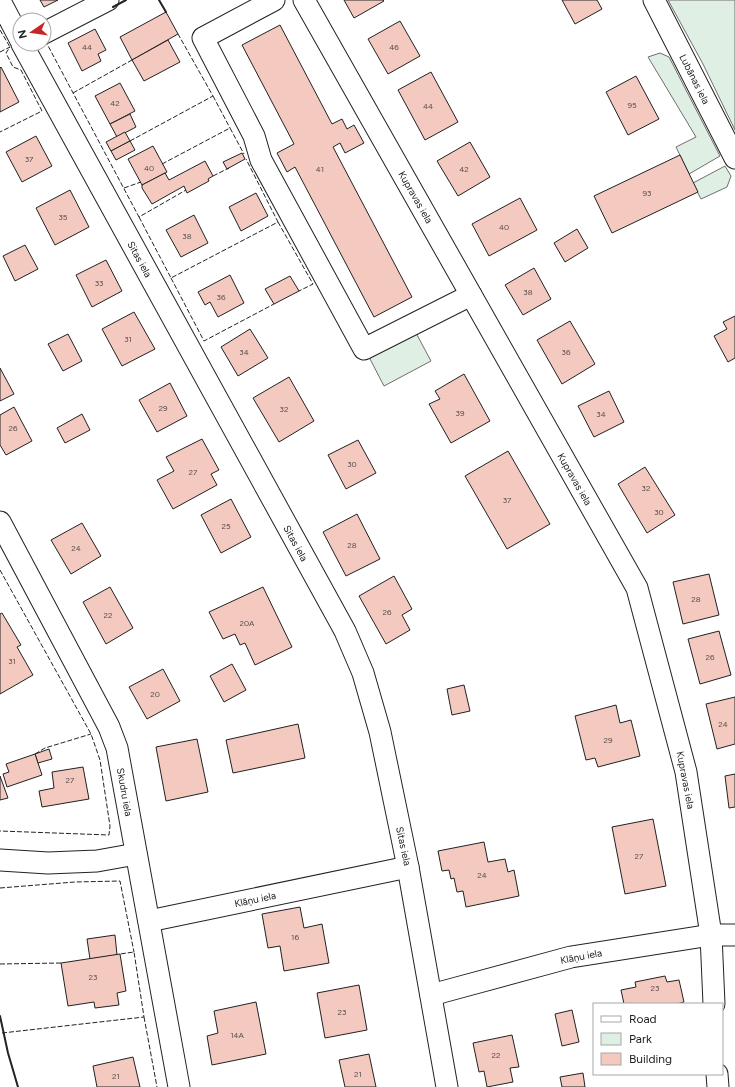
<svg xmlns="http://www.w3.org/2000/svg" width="735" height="1087" viewBox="0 0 735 1087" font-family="Figtree,sans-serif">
<rect width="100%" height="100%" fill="#fff"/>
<!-- green -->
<g fill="#e0efe3" stroke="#6f6f6f">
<path d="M668,0h67v130l-32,-66z"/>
<path d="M660,53l9,4 51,99 -31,18 -13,-27 20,-10 -48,-80z"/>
<path d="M725,166l6,10 -4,11 -26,12 -8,-16z"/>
<path d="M416,333l15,28 -47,25 -15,-29z"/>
</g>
<!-- building -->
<g fill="#f3c9c0" stroke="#222">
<path d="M40,0h18l-14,7z"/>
<path d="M344,0h39l1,1 -30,17z"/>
<path d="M562,0h35l5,9 -27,15z"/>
<path d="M166,12l12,22 -46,26 -12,-23z"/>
<path d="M400,21l20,35 -32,18 -20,-35z"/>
<path d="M280,25l52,99 10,-5 5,10 7,-4 10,18 -19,10 -5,-10 -7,4 79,150 -38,20 -79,-150 -8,5 -10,-19 17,-9 -52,-99z"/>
<path d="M95,29l11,21 -8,4 3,7 -19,10 -14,-28z"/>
<path d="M168,40l12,22 -36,19 -12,-21z"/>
<path d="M1,67l18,35 -19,10v-44z"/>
<path d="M431,72l27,50 -33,18 -27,-50z"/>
<path d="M636,76l23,43 -31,16 -22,-43z"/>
<path d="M120,83l15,28 -25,13 -15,-28z"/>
<path d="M130,114l6,13 -19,10 -7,-13z"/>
<path d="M125,132l5,9 -19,10 -5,-9z"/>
<path d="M36,136l16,30 -30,16 -16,-30z"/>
<path d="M130,141l5,9 -19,10 -5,-9z"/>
<path d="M470,142l20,35 -32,19 -21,-35z"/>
<path d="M153,146l14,26 -25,13 -14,-26z"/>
<path d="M242,153l3,6 -18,10 -4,-7z"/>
<path d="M680,155l18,37 -86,41 -18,-37z"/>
<path d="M205,161l8,15 -5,3 1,2 -22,12 -3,-7 -32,18 -10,-16v-3l23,-12 4,7z"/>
<path d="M70,190l19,37 -34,18 -19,-37z"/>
<path d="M256,193l12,23 -27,15 -12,-24z"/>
<path d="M520,198l17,32 -48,26 -17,-32z"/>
<path d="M194,215l14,28 -27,14 -15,-27z"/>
<path d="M577,229l11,19 -23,14 -11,-19z"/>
<path d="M25,245l13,24 -23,12 -12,-25z"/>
<path d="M106,260l16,31 -30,16 -16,-32z"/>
<path d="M534,268l17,31 -28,16 -18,-30z"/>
<path d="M230,275l14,28 -26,14 -8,-15 -5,3 -7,-13z"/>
<path d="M290,276l9,15 -25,13 -9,-15z"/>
<path d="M134,312l21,37 -33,17 -20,-37z"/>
<path d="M735,316v42l-7,4 -14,-26 13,-7 -4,-7z"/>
<path d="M570,321l25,43 -33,20 -25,-44z"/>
<path d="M250,329l18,29 -30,18 -17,-29z"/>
<path d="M68,334l14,27 -19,10 -15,-27z"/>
<path d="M0,368l14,26 -14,7z"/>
<path d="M464,374l26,47 -39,22 -22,-39 11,-5 -5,-8z"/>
<path d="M289,377l25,44 -35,21 -26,-44z"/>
<path d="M170,383l17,33 -30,16 -18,-32z"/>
<path d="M609,391l15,31 -30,15 -16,-31z"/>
<path d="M14,407l18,34 -26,14 -6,-10v-30z"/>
<path d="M82,414l8,16 -25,13 -8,-15z"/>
<path d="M202,439l17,31 -8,4 6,11 -44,24 -16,-29 17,-9 -8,-14z"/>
<path d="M358,440l18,33 -30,16 -18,-34z"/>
<path d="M508,451l42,73 -43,25 -42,-73z"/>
<path d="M645,467l30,48 -28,18 -29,-49z"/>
<path d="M231,499l20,38 -30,16 -20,-38z"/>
<path d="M357,514l23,45 -34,17 -23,-44z"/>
<path d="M82,523l19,33 -30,18 -20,-34z"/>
<path d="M709,574l10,41 -36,9 -10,-42z"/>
<path d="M394,576l18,33 -10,6 8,15 -24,14 -27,-48z"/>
<path d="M110,587l23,41 -27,16 -23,-42z"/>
<path d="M263,587l29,60 -37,18 -10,-22 -5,2 -5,-11 -12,5 -14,-27z"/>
<path d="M2,613l19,32 -4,2 16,28 -33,19v-80z"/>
<path d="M719,631l12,44 -31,9 -12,-45z"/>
<path d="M232,664l14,26 -22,12 -14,-26z"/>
<path d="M163,669l17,32 -33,18 -18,-32z"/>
<path d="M464,685l6,26 -18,4 -5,-26z"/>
<path d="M735,697v47l-18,5 -11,-45z"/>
<path d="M616,705l4,18 11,-3 9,36 -42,11 -3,-9 -9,2 -11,-44z"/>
<path d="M298,724l7,34 -72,15 -7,-33z"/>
<path d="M197,739l11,53 -42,9 -10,-54z"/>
<path d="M49,749l3,10 -14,4 -3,-9z"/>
<path d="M35,754l7,21 -35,12 -4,-13 6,-2 -3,-8z"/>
<path d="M83,767l6,32 -47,8 -3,-16 15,-3 -2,-16z"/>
<path d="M735,774v33l-6,1 -4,-32z"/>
<path d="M0,776l8,22 -8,2z"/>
<path d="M653,819l13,67 -41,8 -13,-67z"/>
<path d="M484,842l4,20 17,-3 3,13 6,-2 5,26 -53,11 -3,-16 -6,1 -3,-14 -3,1 -2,-9 -7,1 -4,-20z"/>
<path d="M300,907l4,21 18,-4 7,39 -45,8 -4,-25 -12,2 -6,-34z"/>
<path d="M115,935l2,20 -27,4 -3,-20z"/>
<path d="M120,954l6,37 -9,2 2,12 -24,3 -1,-6 -26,4 -7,-43z"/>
<path d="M665,976l2,6 12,-2 5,22 -7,2h-53l-3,-14 15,-3 -1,-5z"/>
<path d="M359,985l8,45 -42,8 -8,-45z"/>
<path d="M256,1002l10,52 -54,11 -5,-29 11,-3 -4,-22z"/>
<path d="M572,1010l7,32 -17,4 -7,-32z"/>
<path d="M512,1035l7,32 -9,1 3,14 -26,5 -3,-16 -5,1 -6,-29z"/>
<path d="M369,1054l7,33h-31l-6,-27z"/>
<path d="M133,1057l7,30h-43l-4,-21z"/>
<path d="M583,1073l2,14h-23l-2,-10z"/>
</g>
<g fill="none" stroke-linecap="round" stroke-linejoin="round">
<defs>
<g id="minor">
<path d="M274,0l-71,38 51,98 7,24 103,189 107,-54"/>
<path d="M304,0l333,588 49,184 25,163 3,69"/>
<path d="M654,0l81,158"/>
<path d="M0,1l20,38"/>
<path d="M44,33l64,-33"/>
<path d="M22,44l323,587 18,42 17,59 28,135 39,220"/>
<path d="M0,522l109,205 8,21 62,339"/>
<path d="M0,860l48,3 49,-2 39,-7"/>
<path d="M149,921l259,-54"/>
<path d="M431,995l140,-38 140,-22h24"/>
<path d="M717,1074l1,13"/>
</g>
</defs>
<!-- minor casing -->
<use href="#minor" stroke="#222" stroke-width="23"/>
<!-- minor -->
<use href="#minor" stroke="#fff" stroke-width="21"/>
<!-- fence -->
<g stroke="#222" stroke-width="1" stroke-dasharray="5 2" stroke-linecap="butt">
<path d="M0,30l10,17"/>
<path d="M48,42h-2l93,175 47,-27"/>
<path d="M0,52l10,-5 -4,6 7,14 8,3 21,41 -42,21"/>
<path d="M73,93l59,-33"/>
<path d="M213,96l17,32"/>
<path d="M130,141l83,-45 -35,-62"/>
<path d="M162,164l68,-36 14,26"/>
<path d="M213,176l16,-8"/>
<path d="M124,188l17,-6"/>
<path d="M139,217l32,61 107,-56 -32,-63"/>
<path d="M278,222l35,62 -14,7"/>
<path d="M171,278l33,63 70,-37"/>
<path d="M0,570l91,164 9,26 10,66 -1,9 -109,-4"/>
<path d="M35,754l10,-6 46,-14"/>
<path d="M0,888l75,-6 45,-1 14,71"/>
<path d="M0,964l61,-1"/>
<path d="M144,1017l13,70"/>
<path d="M2,1033l142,-16 -10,-65 -14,2"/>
</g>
<!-- wall -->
<g stroke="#222" stroke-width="2">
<path d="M159,0l7,12"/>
<path d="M113,7l13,-7"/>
<path d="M0,1016l8,37 10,34"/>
</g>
</g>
<g text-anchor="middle" stroke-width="3" stroke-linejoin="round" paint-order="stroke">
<!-- number labels -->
<g font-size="8" fill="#564c4a">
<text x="87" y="50">44</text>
<text x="394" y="50">46</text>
<text x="115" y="106">42</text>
<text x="632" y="108">95</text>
<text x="428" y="109">44</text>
<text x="29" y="162">37</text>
<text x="149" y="171">40</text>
<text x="320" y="172">41</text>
<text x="464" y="172">42</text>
<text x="647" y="196">93</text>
<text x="63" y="220">35</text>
<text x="504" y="230">40</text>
<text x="187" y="239">38</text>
<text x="99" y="286">33</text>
<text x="528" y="295">38</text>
<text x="221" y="300">36</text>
<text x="128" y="342">31</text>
<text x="244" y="355">34</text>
<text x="566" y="355">36</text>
<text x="163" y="411">29</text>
<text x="284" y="412">32</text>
<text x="460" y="416">39</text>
<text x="601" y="417">34</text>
<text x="13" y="431">26</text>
<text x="352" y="467">30</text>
<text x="193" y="475">27</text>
<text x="646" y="491">32</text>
<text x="507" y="503">37</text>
<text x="659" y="515">30</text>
<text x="226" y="529">25</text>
<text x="352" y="548">28</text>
<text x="76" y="551">24</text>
<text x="696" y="602">28</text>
<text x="387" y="615">26</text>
<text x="108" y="618">22</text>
<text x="247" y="626">20A</text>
<text x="710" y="660">26</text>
<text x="12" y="664">31</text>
<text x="155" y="697">20</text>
<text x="723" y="727">24</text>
<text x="608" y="743">29</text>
<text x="70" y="783">27</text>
<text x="639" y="859">27</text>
<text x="482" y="878">24</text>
<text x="295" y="940">16</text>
<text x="93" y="980">23</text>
<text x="655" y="991">23</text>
<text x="342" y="1015">23</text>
<text x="237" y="1038">14A</text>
<text x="496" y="1058">22</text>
<text x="358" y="1077">21</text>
<text x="116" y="1079">21</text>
</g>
<!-- street labels -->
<g font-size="10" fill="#222" stroke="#fff">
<text transform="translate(695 79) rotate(63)" y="4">Lubānas iela</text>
<text transform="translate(416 197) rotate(60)" y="4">Kupravas iela</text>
<text transform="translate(140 259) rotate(61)" y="4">Sitas iela</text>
<text transform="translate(575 479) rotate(60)" y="4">Kupravas iela</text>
<text transform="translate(296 543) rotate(61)" y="4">Sitas iela</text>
<text transform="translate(686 780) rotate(79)" y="4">Kupravas iela</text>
<text transform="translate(125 792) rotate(80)" y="4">Skudru iela</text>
<text transform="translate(404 846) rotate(78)" y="4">Sitas iela</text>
<text transform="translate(255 899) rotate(-12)" y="4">Klāņu iela</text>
<text transform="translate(581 956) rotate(-11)" y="4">Klāņu iela</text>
</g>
</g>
<!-- legend -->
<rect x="593" y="1003" width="130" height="72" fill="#ffffff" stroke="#a7a7a7"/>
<rect x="601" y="1016" width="20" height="6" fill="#ffffff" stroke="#a7a7a7"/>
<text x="629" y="1023" font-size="12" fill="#222222">Road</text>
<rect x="601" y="1033" width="20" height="12" fill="#e0efe3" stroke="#a7a7a7"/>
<text x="629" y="1043" font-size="12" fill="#222222">Park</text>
<rect x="601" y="1053" width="20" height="12" fill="#f3c9c0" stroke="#a7a7a7"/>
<text x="629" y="1063" font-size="12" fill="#222222">Building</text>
<!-- north arrow -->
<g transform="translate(32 32) rotate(257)"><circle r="19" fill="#ffffff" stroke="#a7a7a7"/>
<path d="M0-3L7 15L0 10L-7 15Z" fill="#c62828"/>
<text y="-6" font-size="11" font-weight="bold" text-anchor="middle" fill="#222222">N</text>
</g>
</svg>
